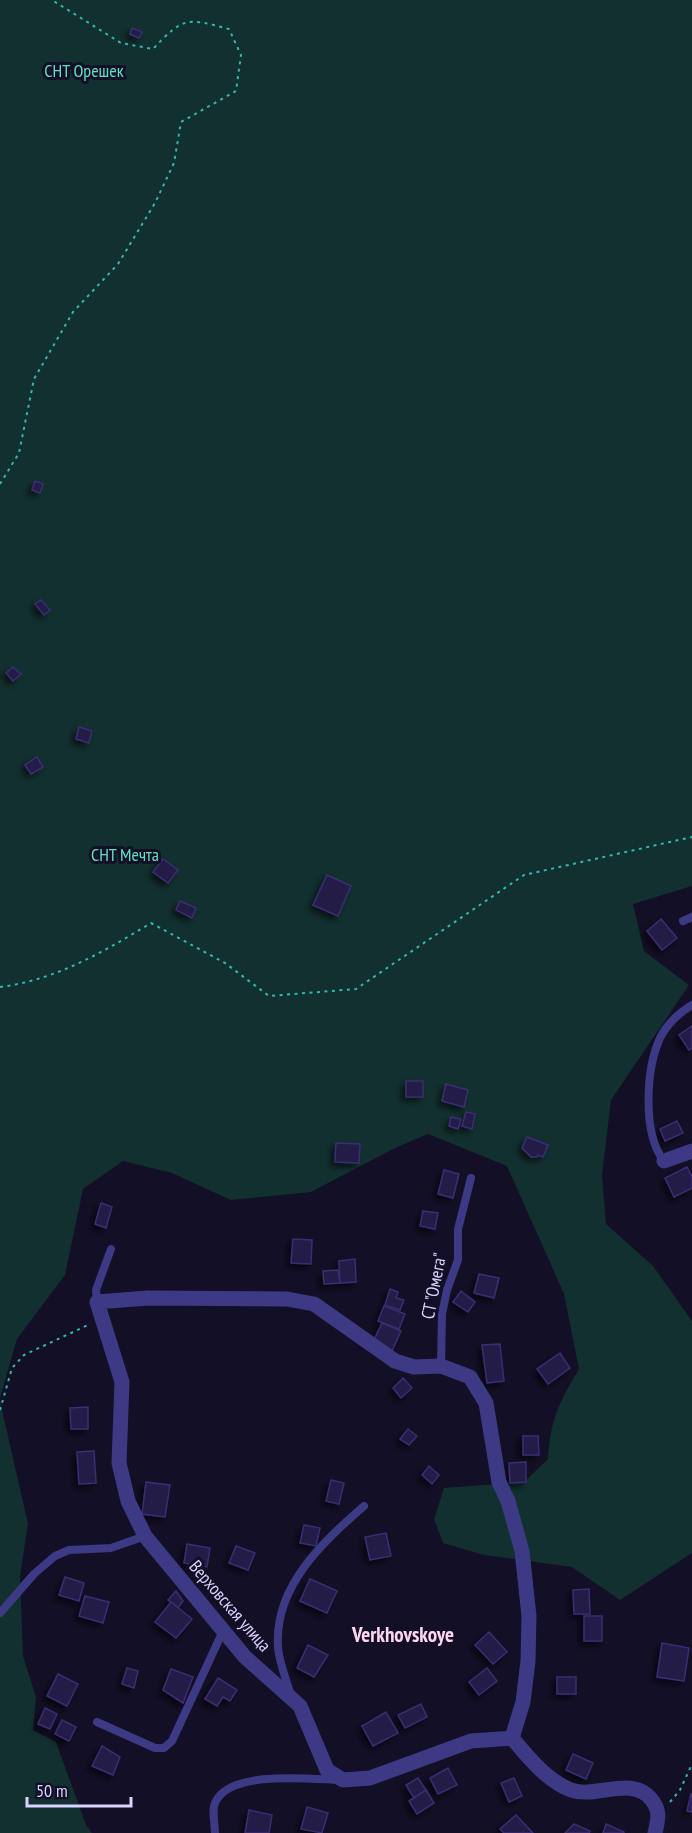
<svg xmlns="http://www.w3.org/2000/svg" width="692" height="1833" viewBox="0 0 692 1833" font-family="'PT Sans Narrow',sans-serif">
<defs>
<filter id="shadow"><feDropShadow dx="-4" dy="4" stdDeviation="3" flood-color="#0009"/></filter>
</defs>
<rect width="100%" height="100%" fill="#130f26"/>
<!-- green -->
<g fill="#12302f">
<path d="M0,0h692v886l-59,18 11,47 45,34 -78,115 -9,75 4,49 47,42 39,55v232l-72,47 -48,-33 -88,-12 -41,-12 -9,-24 10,-31 80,-6 24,-23c2,-38 11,-57 31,-90l-15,-75 -57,-128 -79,-32 -33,14 -84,44 -80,8 -59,-27 -49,-12 -40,28 -18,86 -48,64 -17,59z"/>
<path d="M0,1401l28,123 -8,52 3,80 13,41 -3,33 23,12 30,83 6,8h-92z"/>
</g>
<!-- building -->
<g fill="#241b47" stroke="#3b2d73" stroke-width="1.5" filter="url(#shadow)">
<path d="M132,28l10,4 -3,6 -9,-4z"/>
<path d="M35,481l8,3 -3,9 -8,-3z"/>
<path d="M41,600l9,10 -6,5 -9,-11z"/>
<path d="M13,667l8,7 -8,7 -7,-8z"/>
<path d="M79,727l13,4 -3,12 -13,-4z"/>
<path d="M37,757l6,10 -12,7 -6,-9z"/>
<path d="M163,859l15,11 -10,13 -15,-11z"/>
<path d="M327,875l24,11 -13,30 -25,-11z"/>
<path d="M180,901l16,7 -4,10 -16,-8z"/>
<path d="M661,919l16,19 -15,12 -15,-19z"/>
<path d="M692,1026v22l-3,2 -10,-15z"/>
<rect x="406" y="1081" width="17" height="16"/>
<path d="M446,1084l22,6 -4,17 -22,-6z"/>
<path d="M466,1112l9,2 -3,15 -10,-3z"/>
<path d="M451,1117l10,2 -3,10 -9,-3z"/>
<path d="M677,1121l6,12 -18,8 -5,-12z"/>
<path d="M527,1137l21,8 -5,12 -5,-2 -1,2h-6l-9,-9z"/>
<path d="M336,1143l24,1 -1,19 -24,-1z"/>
<path d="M687,1167l5,10v11l-18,9 -9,-19z"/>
<path d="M444,1170l15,4 -6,24 -15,-4z"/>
<path d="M101,1203l11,4 -6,21 -11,-4z"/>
<path d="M423,1211l15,2 -3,16 -15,-3z"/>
<path d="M293,1239l19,1 -1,24 -20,-1z"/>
<path d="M355,1259l1,23 -16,1 -1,-22z"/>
<path d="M338,1270l2,13 -16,1 -1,-13z"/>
<path d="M479,1274l20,4 -5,20 -20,-5z"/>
<path d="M390,1289l8,3 -2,6 8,2 -4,10 -15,-5z"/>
<path d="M461,1291l14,11 -7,10 -15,-10z"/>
<path d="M384,1306l21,8 -6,15 -21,-8z"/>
<path d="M382,1323l19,8 -9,20 -19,-9z"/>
<path d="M500,1344l4,37 -17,2 -5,-38z"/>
<path d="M560,1353l10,15 -22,16 -11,-15z"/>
<path d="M403,1378l9,10 -11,10 -8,-10z"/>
<path d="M88,1407v22h-17l-1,-21z"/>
<path d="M408,1429l9,7 -8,9 -9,-6z"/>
<path d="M523,1436h15l1,19h-16z"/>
<path d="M94,1451l2,32 -17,1 -2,-32z"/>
<path d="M526,1462v20l-16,1 -1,-20z"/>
<path d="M429,1466l10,9 -7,9 -10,-9z"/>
<path d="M331,1480l13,3 -5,21 -13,-3z"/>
<path d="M146,1482l24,3 -5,32 -23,-3z"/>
<path d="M304,1525l16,3 -4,18 -16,-3z"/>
<path d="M386,1533l5,23 -21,4 -5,-23z"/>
<path d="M187,1544l23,4 -3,19 -23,-4z"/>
<path d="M236,1546l19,7 -7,17 -19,-7z"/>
<path d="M65,1577l19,6 -5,18 -20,-6z"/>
<path d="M310,1579l27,12 -10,22 -27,-12z"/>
<path d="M589,1589l1,25h-16l-1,-24z"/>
<path d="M176,1591l7,10 -5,7 -10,-8z"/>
<path d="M85,1596l24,6 -6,21 -24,-7z"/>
<path d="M171,1602l21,17 -16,19 -21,-16z"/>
<rect x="584" y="1616" width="18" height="25"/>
<path d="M489,1632l18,20 -14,12 -18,-19z"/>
<path d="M662,1643l27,5 -5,33 -27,-4z"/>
<path d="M308,1645l20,10 -14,22 -17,-9z"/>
<path d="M127,1668l11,3 -4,17 -12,-4z"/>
<path d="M487,1668l10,13 -18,14 -10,-13z"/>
<path d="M171,1669l22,8 -10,26 -20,-13z"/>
<path d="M58,1674l20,10 -11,22 -20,-10z"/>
<rect x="557" y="1677" width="19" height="17"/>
<path d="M218,1678l19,12 -7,11 -7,-4 -6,9 -12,-7z"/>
<path d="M421,1704l6,13 -22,11 -7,-13z"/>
<path d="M45,1708l12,6 -7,15 -12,-5z"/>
<path d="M386,1712l12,21 -25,13 -11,-20z"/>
<path d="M62,1720l14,7 -7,14 -14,-7z"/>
<path d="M102,1746l18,11 -7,18 -21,-9z"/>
<path d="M573,1754l20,9 -7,16 -20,-9z"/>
<path d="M448,1768l9,17 -19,9 -8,-16z"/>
<path d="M418,1778l8,12 -12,8 -8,-13z"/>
<path d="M514,1778l8,18 -13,6 -8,-19z"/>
<path d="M426,1790l8,13 -17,11 -8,-13z"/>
<path d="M691,1794h1v18l-5,-1z"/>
<path d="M307,1807l21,6 -6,20 -21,-4z"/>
<path d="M249,1810l23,5 -3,18h-24z"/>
<path d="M516,1815l17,18h-29l-4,-4z"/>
<path d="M574,1824l16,7 -1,2h-24z"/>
<path d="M606,1824l18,8v1h-21z"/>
</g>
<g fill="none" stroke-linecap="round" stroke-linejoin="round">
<!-- path -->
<g stroke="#2fb8b0" stroke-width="2" stroke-dasharray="3 4.5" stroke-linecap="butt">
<path d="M0,484l19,-31 15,-74 39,-67 45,-48 37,-61 19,-40 7,-41 55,-31 5,-36 -12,-26c-42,-11 -45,-13 -76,20l-32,-6 -69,-43"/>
<path d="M0,987c56,-7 103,-35 151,-64l74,40 44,33 87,-7 168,-114 168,-38"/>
<path d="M0,1410l12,-42 12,-13 64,-30"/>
<path d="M670,1802l10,-12 12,-26"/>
</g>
<!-- service -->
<g stroke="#3d3a85" stroke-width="8">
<path d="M683,921l9,-4"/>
<path d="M664,1161c-22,-28 -18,-92 -4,-123 7,-14 19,-25 32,-33"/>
<path d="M97,1302l-1,-12 15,-41"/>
<path d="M441,1366l1,-52 5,-24 11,-30v-31l13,-51"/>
<path d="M0,1613l34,-39 21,-18 14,-6 42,-2 34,-12"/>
<path d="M291,1696c-4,-15 -12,-33 -13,-49 -4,-61 45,-105 86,-141"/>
<path d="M97,1722l58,26h9l8,-7 51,-110"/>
<path d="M215,1833c0,-9 -4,-24 1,-32 16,-31 94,-22 124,-21"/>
</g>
<!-- minor -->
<g stroke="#3d3a85" stroke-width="15">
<path d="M664,1161l28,-10"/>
<path d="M512,1738l11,-36 5,-41 1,-45 -7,-65 -14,-50 -9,-19 -13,-79 -16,-26 -29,-11 -27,1 -19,-6 -81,-57 -27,-5 -139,-1 -51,4 25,80 -3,81 9,38 17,35 100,121 55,49 27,64 16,10 27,-2 101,-37 41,-3c16,19 35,43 59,52 25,9 61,-15 80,9 10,12 7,20 4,34"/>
</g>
</g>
<g text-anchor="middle" stroke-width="6" stroke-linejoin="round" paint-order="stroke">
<!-- park labels -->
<g font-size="18" fill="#5fe0c0" stroke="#130f26">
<text x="84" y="77">СНТ Орешек</text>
<text x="125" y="861">СНТ Мечта</text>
</g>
<!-- street labels -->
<g font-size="18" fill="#d9d4ff" stroke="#130f26">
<text transform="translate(434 1286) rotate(-79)" y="6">СТ "Омега"</text>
<text transform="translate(230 1606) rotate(49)" y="6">Верховская улица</text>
</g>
<!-- quarter labels -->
<g font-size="21" font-weight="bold" fill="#ffd6f0" stroke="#130f26">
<text x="403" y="1642">Verkhovskoye</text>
</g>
</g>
<!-- scale -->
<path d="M27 1797v9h104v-9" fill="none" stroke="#d9d4ff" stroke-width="3"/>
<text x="36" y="1797" font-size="18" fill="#d9d4ff" stroke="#130f26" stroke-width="4.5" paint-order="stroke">50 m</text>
</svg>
